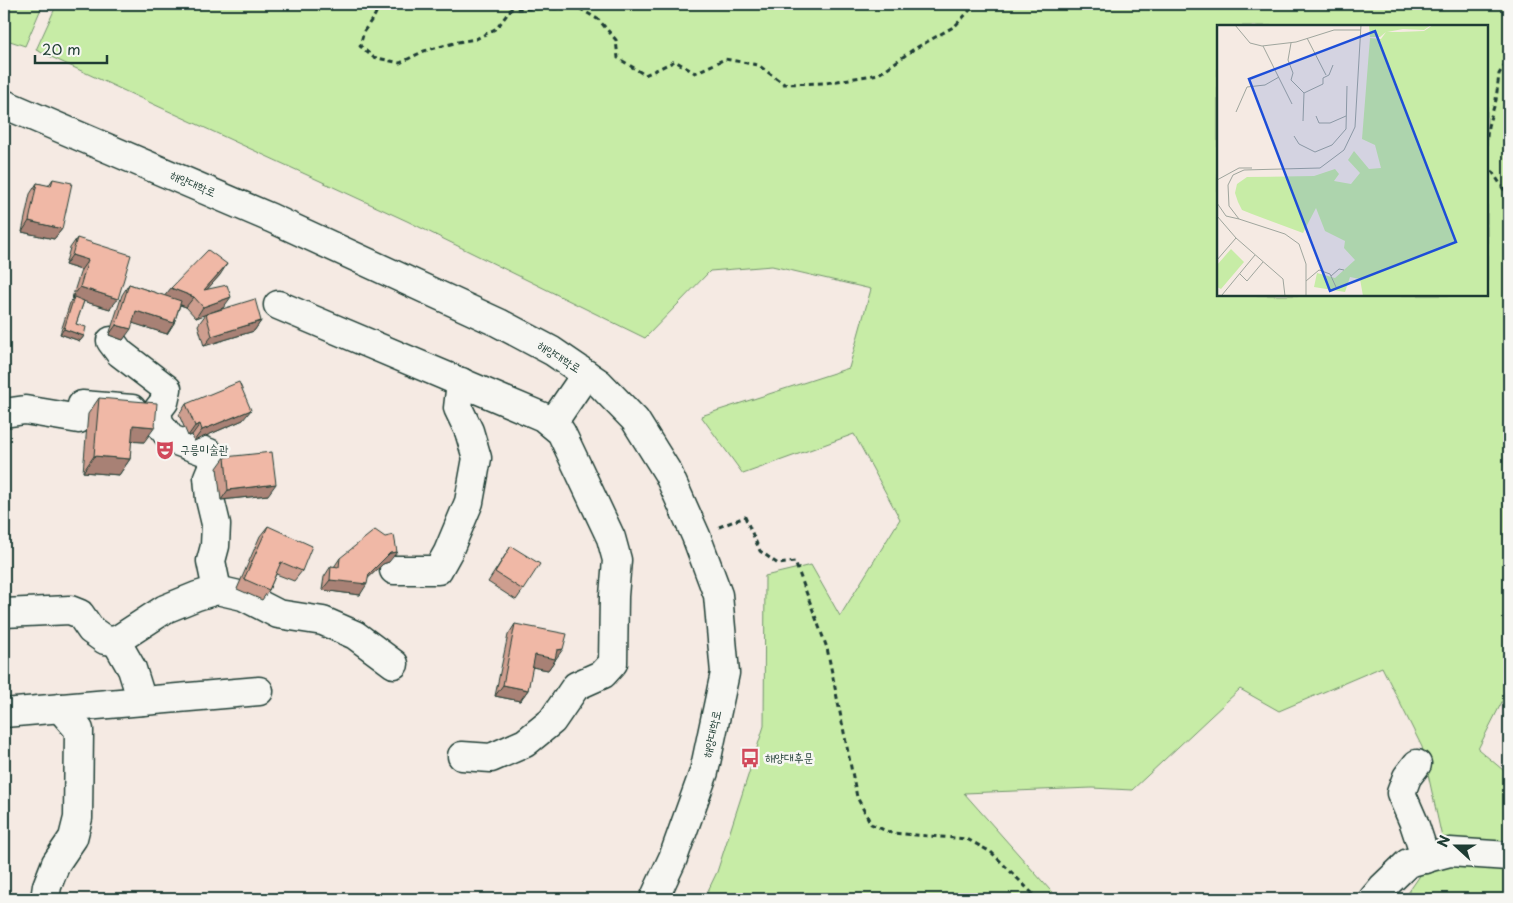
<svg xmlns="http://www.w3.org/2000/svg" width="1513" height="903" viewBox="0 0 1513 903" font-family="'Playpen Sans','Poor Story',sans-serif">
<rect width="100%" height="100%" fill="#f5eae3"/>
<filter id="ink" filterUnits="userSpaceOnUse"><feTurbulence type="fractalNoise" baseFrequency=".02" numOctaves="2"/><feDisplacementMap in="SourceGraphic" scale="10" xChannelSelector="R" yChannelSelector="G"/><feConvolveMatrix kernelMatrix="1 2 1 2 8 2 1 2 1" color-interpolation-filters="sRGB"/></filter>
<g filter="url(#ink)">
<!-- green -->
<g fill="#c7eca6" stroke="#73946d" fill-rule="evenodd">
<path d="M4,4h39l-18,42 -21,-7z"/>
<path d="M57,4h1452v684l-31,61 31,26v108l-8,16h-97l39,-57 -21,-95 -40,-80 -103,44 -39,-22 -108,101 -40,-2 -128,5 94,106h-354l13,-27 47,-146 1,-150 46,-11 29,51 60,-97 -46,-85 -111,40 -42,-58 148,-48 22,-79 -99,-23 -62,5 -65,67 -238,-117 -371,-171zM1218,26h269v269h-269z"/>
</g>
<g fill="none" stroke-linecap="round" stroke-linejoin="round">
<defs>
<g id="minor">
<path d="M4,104l267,114 228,105 53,28 47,32 36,37 33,53 28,63 22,59 7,78 -21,99 -31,86 -19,41"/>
<path d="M278,305l265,112 18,15 50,106 6,22 -3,36 -1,67 -10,11 -27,12 -24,35 -27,22 -34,15 -29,-2"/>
<path d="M111,341l9,12 47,36 -3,13 -7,9 2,12 12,16 38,14 4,12 -5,12 2,22 6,25 -1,22 -4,15 6,29"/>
<path d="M4,413l21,-3 54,9 3,-14 50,4"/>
<path d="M552,424l34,-50"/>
<path d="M394,570h44l10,-18 21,-50 8,-44 -8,-27 -11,-23 3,-26"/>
<path d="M4,613l66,-3 10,4 11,16 14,10 11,1 49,-32 32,-13 20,-6 26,6 35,18 45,7 32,14 39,29"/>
<path d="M116,641l16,28 10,32"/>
<path d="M4,713l255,-22"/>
<path d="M1417,764l-10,13 -6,16 13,30 12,36"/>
<path d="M45,899l2,-13 9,-23 17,-25 5,-20 1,-88 -19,-22"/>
<path d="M1373,899l10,-12 25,-24 42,-11 58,4"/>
</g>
</defs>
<!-- minor casing -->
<use href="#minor" stroke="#1f3d34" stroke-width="31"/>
<!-- path -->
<g stroke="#1f3d34" stroke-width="3" stroke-dasharray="5 4" stroke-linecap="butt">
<path d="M380,4l-5,11 -11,16 -4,15 13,11 27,6 24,-12 34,-9 18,-3 21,-11 14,-19 68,-1 20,12 17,20 2,18 27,17 30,-14 20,12 30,-14 33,6 26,19 42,-1 53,-9 35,-25 41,-23 15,-16 1,-6"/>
<path d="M1509,29v1"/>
<path d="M1487,137l1,-11 8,-26 3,-26 10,-17"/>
<path d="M1487,163l17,27 5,3"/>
<path d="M719,527l26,-10 15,34 18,13 17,-2 32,86 30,149 14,27 20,9 76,6 24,13 47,47"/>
<path d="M1150,899l10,-1 26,1"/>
</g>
<!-- minor -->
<use href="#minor" stroke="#f6f6f2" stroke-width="28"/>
</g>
<!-- wall -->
<g fill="#ce9e8f" stroke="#1f3d34">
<path d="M53,179l9,50 -8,10 -32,-7 8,-38 7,-11 11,3z"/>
<path d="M77,238l33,71 -26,-8 -8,23 8,12 -4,5 -20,-7 10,-31 3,-5h-1l9,-28 -16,-5 5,-17z"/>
<path d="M220,275l-14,15 17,18 -27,10 -10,-11 -6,-2 -6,18 -7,11 -34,-11 -10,17 -14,-5 13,-40 7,-11 36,12z"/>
<path d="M206,314l55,7 -7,10 -50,15 -6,-21z"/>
<path d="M99,398l45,44 -13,-1 -1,18 -11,16 -36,-3 5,-58z"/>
<path d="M186,404l57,16 -49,21 -2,-6 -4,1 -9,-21z"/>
<path d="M225,457l43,38 -47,5 -4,-32z"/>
<path d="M268,526l34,45 -8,10 -18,-7 -7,16 -7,10 -25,-11 23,-53z"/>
<path d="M511,546l12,44 -7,10 -28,-18z"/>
<path d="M340,558l49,4 -6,2 -15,14 -8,17 -38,-5 2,-13 7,-11 3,1z"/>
<path d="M515,624l41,36h-1l-7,10 -16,-3 -4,23 -8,11 -25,-5 13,-61z"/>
</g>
<!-- shaded-wall -->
<g fill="#a88174" stroke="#1f3d34">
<path d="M29,221l33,8 -8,10 -32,-7z"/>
<path d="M72,255l16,5 -7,10 -16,-5z"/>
<path d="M227,264l-7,11 -23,26 7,-11z"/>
<path d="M80,287l38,12 -8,10 -38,-11z"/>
<path d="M171,288l23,9 -8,10 -23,-9z"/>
<path d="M231,297l-8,11 -27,10 7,-11z"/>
<path d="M136,311l38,12 -7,11 -38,-12z"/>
<path d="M261,321l-7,10 -50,15 8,-10z"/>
<path d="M116,325l15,4 -8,11 -14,-5z"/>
<path d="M64,329l20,7 -4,5 -20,-7z"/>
<path d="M251,410l-8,10 -49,21 8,-11z"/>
<path d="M200,424l-8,11 -4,1 7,-10z"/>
<path d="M133,425l22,2 -11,15 -22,-1z"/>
<path d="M94,456l36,3 -11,16 -36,-3z"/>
<path d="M276,484l-8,11 -47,5 7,-10z"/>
<path d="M397,552l-8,10 -6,2 -21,20h5l-7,11 -38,-5 8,-10 39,-6 21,-21z"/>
<path d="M563,649l-15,21 -21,-4 8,-11z"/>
<path d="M503,685l25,5 -8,11 -25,-5z"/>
</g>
<!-- building -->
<g fill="#f0b8a6" stroke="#1f3d34">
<path d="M53,179l19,4 -10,46 -33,-8 8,-38 14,3z"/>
<path d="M77,238l54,17 -13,44 -38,-12 8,-27 -16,-5z"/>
<path d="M208,250l19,14 -23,26 23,-5 4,12 -28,10 -9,-10 -23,-9z"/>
<path d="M129,284l52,17 -7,22 -38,-12 -5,18 -15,-4z"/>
<path d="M74,297l10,4 -8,23 10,3 -2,9 -20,-7z"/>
<path d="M255,299l6,22 -49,15 -6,-22z"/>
<path d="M239,382l12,28 -49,20 -2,-6 -5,2 -9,-22z"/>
<path d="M99,398l58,5 -2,24 -22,-2 -3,34 -36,-3z"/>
<path d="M272,452l4,32 -48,6 -3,-33z"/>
<path d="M268,526l44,20 -10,25 -21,-9 -12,28 -25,-11z"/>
<path d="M375,530l10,7 9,-2 3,17 -7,1 -21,21 -2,10 -37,-4 1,-14 8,1 1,-9z"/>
<path d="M511,546l29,18 -17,26 -28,-18z"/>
<path d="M515,624l52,10 -4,15 -6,1 -2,9 -20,-4 -7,35 -25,-5z"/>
</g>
</g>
<!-- icons -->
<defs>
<symbol id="theatre-bare" viewBox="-9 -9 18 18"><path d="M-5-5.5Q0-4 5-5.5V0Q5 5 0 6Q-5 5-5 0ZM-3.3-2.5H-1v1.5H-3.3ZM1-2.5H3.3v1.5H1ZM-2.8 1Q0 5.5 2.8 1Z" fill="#d1495b" stroke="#f6f6f2" stroke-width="2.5" paint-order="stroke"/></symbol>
<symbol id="bus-bare" viewBox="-9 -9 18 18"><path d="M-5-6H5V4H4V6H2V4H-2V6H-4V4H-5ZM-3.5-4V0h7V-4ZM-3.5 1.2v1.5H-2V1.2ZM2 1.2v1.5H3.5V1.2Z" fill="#d1495b" stroke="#f6f6f2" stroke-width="2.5" paint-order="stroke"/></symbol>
</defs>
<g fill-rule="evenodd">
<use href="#theatre-bare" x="151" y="436" width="28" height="28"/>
<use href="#bus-bare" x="736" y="744" width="28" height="28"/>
</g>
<g text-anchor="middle" stroke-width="5" stroke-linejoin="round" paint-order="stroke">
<!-- street labels -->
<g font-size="12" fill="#1f3d34" stroke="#f6f6f2">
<text transform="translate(193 184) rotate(23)" y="4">해양대학로</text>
<text transform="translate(559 357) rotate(32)" y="4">해양대학로</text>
<text transform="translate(712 734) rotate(-78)" y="4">해양대학로</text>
</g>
<!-- poi labels -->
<g font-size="12" fill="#1f3d34" stroke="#f6f6f2" text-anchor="start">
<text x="180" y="454">구릉미술관</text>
<text x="765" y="762">해양대후문</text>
</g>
</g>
<!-- overview -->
<g transform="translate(1217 25)">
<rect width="271" height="271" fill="#f5eae3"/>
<path d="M152,0h62l-7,5 -21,-1 -16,3h13l24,-1 9,-6h55v271h-125l-3,-17 -10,-2 -5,15 -31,-5 3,-14 18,5 20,-18 -11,-12 1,-7 -20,-10 -9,-23 -13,25 -51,-19 -10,-4 -4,-8 -3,-9 2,-9 10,-7 67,-1 21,-7 4,5 -5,7 17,3 9,-11 -12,-13 6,-9 15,18 12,-1 -6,-23 -13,-6 8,-101 11,1 5,-7 -6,5h-10zM14,224l13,13 -23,27 -4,-2v-22z" fill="#c7eca6"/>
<path fill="none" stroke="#9fa59d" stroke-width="1" d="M18,0l15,18 12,3 34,-4 38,-12h27M90,13l19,37M74,18l-3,17 5,13 -2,7 13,13 -1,28M46,21l29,58M87,68l19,-9v-6l6,-3 4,-10M19,87l11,-25 18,-2 14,-8M99,91l3,7h11l16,-7M77,111l5,8 16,8 17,-7 14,-16 1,-43M0,155l22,-12h13M0,178l9,13 13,3M0,191l19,22 47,41 2,17M0,235l19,-22M23,249l7,7 16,-19M114,251l8,-7 5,1M89,256l13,-11 11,4 6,13M5,270l33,-40M89,271v-32l-7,-20 -14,-10 -46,-15 -10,-13 -1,-21 5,-10 11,-5 76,-2 24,-18 11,-23 6,-102"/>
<path fill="#1d4ed8" fill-opacity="0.15" stroke="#1d4ed8" stroke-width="2.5" d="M158,6l81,211 -126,49 -81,-212z"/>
<rect width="271" height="271" fill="none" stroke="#1f3d34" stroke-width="2.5"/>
</g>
<!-- margin -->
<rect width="1513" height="903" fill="none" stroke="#f6f6f2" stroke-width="20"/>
<rect x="10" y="10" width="1493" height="883" fill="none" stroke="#1f3d34" stroke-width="2" filter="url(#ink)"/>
<!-- north arrow -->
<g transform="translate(1456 846) rotate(291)" stroke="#f6f6f2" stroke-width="4" paint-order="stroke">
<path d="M0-4L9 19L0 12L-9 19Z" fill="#1f3d34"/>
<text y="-8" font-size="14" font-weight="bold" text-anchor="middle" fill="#1f3d34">N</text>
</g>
<!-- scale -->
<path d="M35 55v8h72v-8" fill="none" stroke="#1f3d34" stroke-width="2.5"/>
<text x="42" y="55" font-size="15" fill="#1f3d34" stroke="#f6f6f2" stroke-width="4" paint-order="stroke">20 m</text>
</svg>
